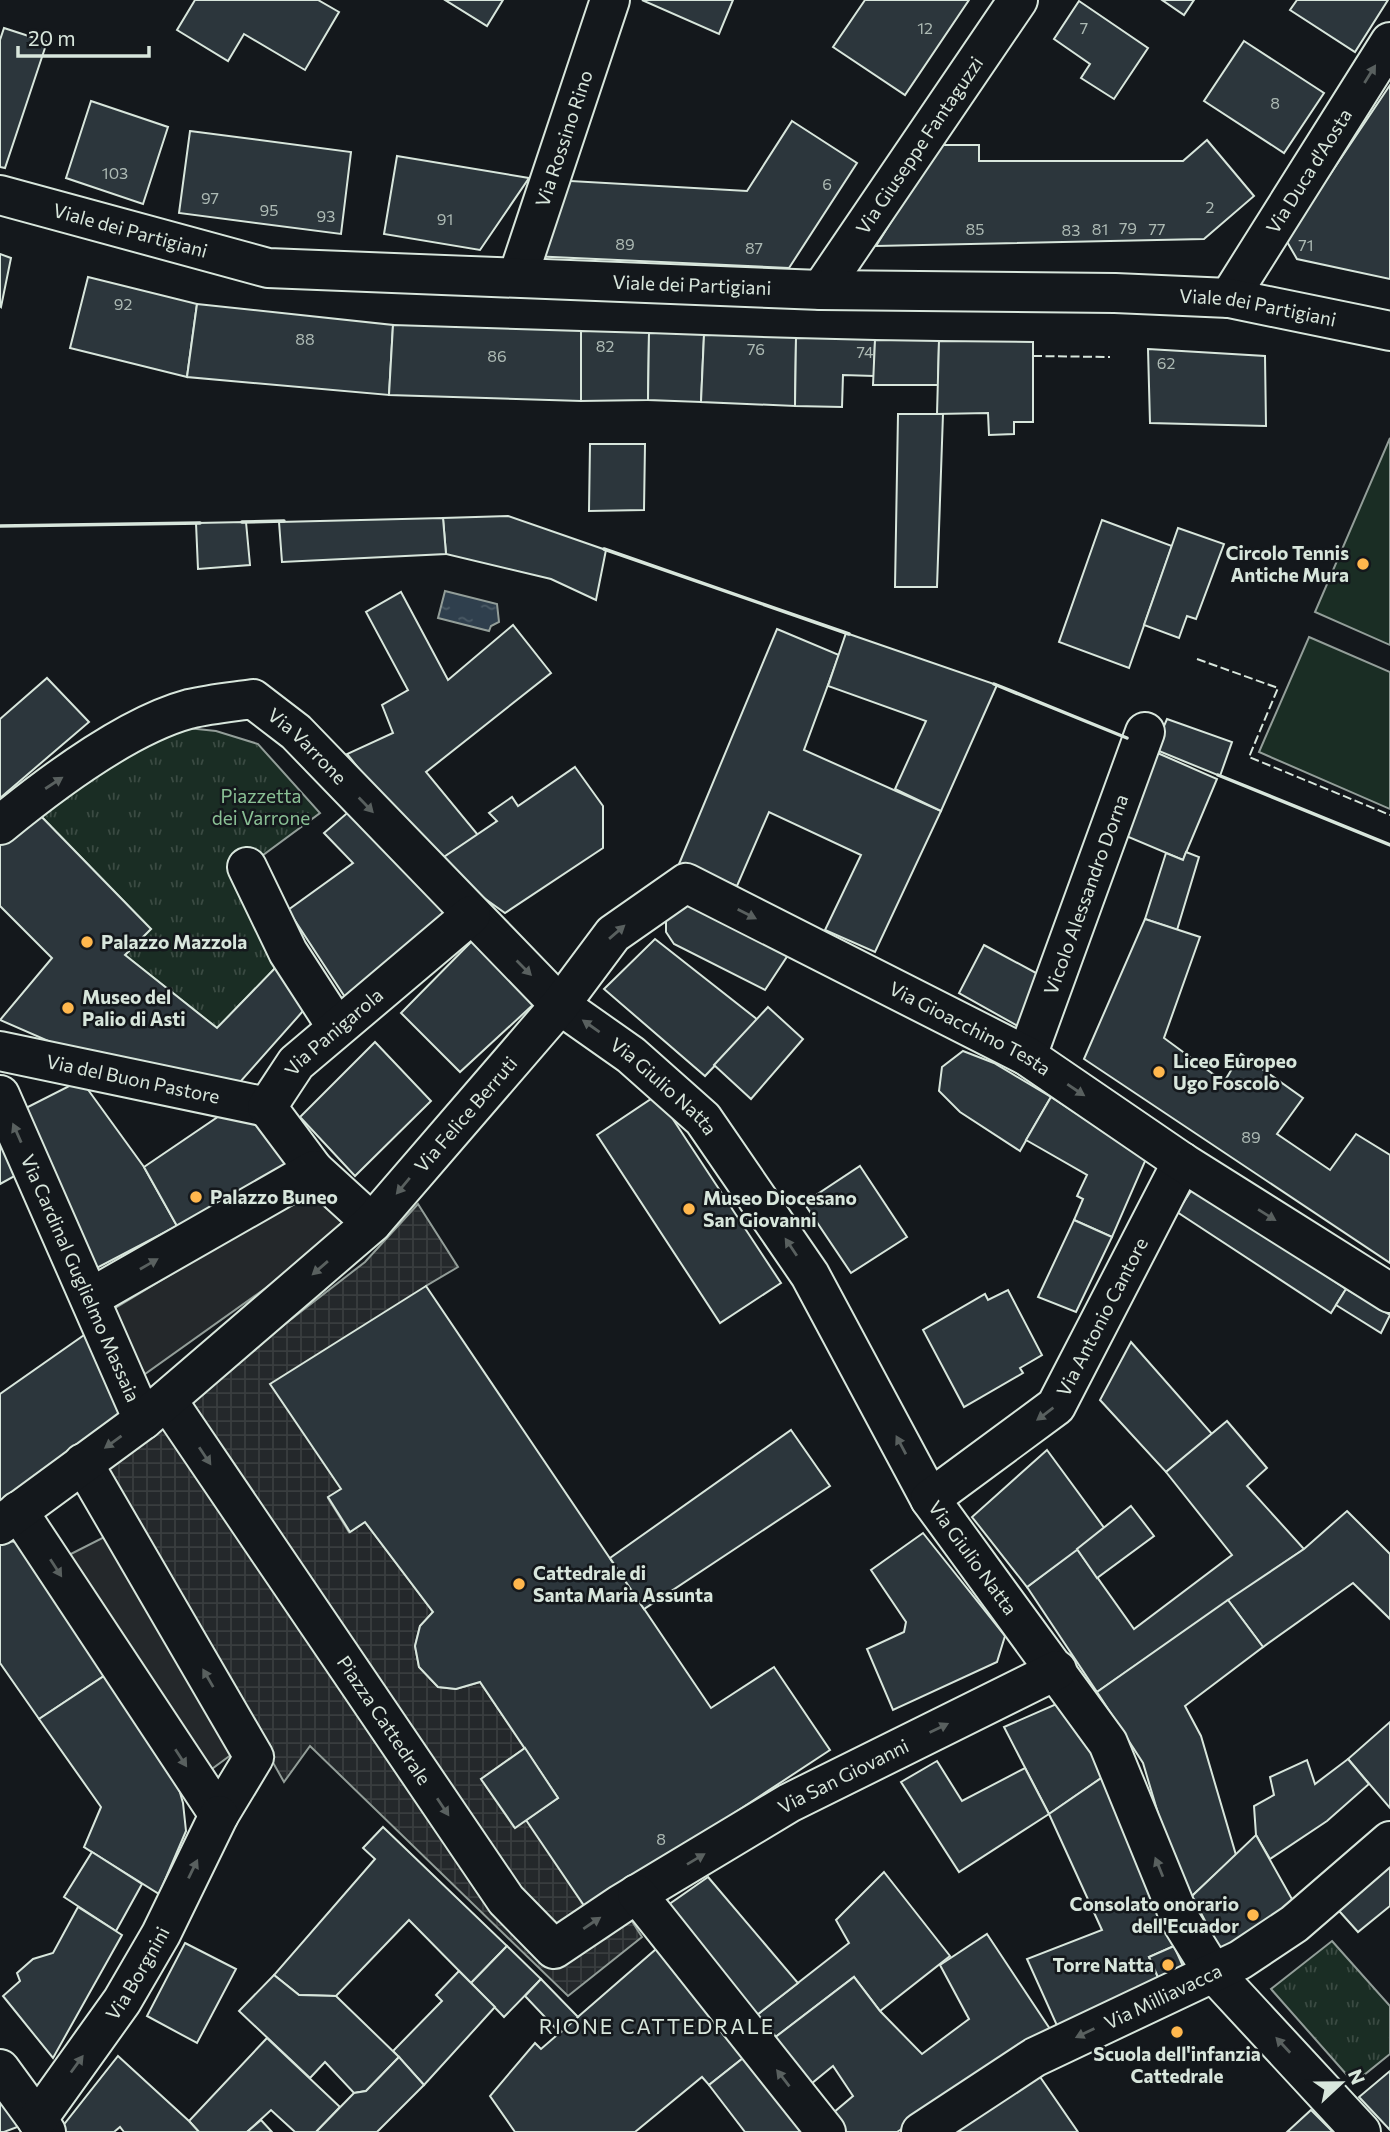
<svg xmlns="http://www.w3.org/2000/svg" width="1390" height="2132" viewBox="0 0 1390 2132" font-family="Commissioner,sans-serif">
<defs>
<pattern id="park-tufts" width="24" height="20" patternUnits="userSpaceOnUse" patternTransform="scale(1.75)"><rect width="24" height="20" fill="#1a2d24"/><path d="M3 7l-1-3M5 7V3M7 7l1-3M15 17l-1-3M17 17v-4M19 17l1-3" fill="none" stroke="#3b4b43"/></pattern>
<pattern id="plaza-grid" width="8" height="8" patternUnits="userSpaceOnUse" patternTransform="scale(1.75)"><rect width="8" height="8" fill="#24282b"/><path d="M0 4h8M4 0v8" fill="none" stroke="#393d3f"/></pattern>
<pattern id="water-ripples" width="26" height="14" patternUnits="userSpaceOnUse" patternTransform="scale(1.75)"><rect width="26" height="14" fill="#2f3f4d"/><path d="M2 4q2-2 4 0t4 0M15 11q2-2 4 0t4 0" fill="none" stroke="#4c5b66"/></pattern>
</defs>
<rect width="100%" height="100%" fill="#14181c"/>
<!-- park -->
<g fill="url(#park-tufts)" stroke="#939e99" stroke-width="2">
<path d="M178,727l38,4 42,13 62,69 -73,54 33,96 -63,65 -92,-73 26,-26 -118,-121z"/>
<path d="M1332,1941l58,65v48l-36,29 -83,-94z"/>
</g>
<!-- garden -->
<g fill="#1a2d24" stroke="#939e99" stroke-width="2">
<path d="M1390,438v207l-75,-33z"/>
<path d="M1309,637l81,35v137l-131,-57z"/>
</g>
<!-- parking -->
<g fill="#24282b" stroke="#939e99" stroke-width="2">
<path d="M314,1188l39,38 -208,148 -38,-61z"/>
<path d="M118,1530l125,216 -38,28 -142,-216z"/>
</g>
<!-- plaza -->
<path fill="url(#plaza-grid)" stroke="#939e99" stroke-width="2" d="M418,1204l40,63 -32,19 -85,203 -13,9 21,34 16,-10 68,90 -13,14 -5,20 4,21 19,20 18,2 24,-7 45,66 -44,31 33,48 12,-7 95,84 21,33 -74,59 -258,-250 -26,36 -180,-318 261,-202z"/>
<!-- water -->
<path fill="url(#water-ripples)" stroke="#939e99" stroke-width="2" d="M445,591l52,13 2,18 -8,4 -2,5 -51,-13z"/>
<!-- building -->
<g fill="#2c363c" stroke="#d8e6dc" stroke-width="2">
<path d="M195,0h123l21,12 -34,58 -61,-36 -16,27 -51,-31z"/>
<path d="M445,0h58l-16,26z"/>
<path d="M642,0h91l-14,34z"/>
<path d="M865,0h104l-64,95 -72,-48z"/>
<path d="M1162,0h32l-10,15z"/>
<path d="M1297,0h91l-33,52 -65,-42z"/>
<path d="M1079,1l69,47 -34,51 -33,-21 9,-14 -36,-25z"/>
<path d="M4,28l43,14 -42,126 -5,-1v-127z"/>
<path d="M1244,41l80,52 -40,60 -80,-52z"/>
<path d="M1390,85v194l-93,-20 -11,-19z"/>
<path d="M91,101l77,26 -25,77 -77,-26z"/>
<path d="M792,121l65,42 -68,105 -258,-12 22,-76 194,11z"/>
<path d="M190,131l161,21 -10,82 -162,-21z"/>
<path d="M1207,140l47,56 -50,43 -328,7 63,-101h40v16h204z"/>
<path d="M397,156l132,22 -49,72 -96,-16z"/>
<path d="M0,254l11,4 -10,49 -1,-1z"/>
<path d="M88,277l109,27 -10,73 -117,-29z"/>
<path d="M197,304l196,21 -4,70 -202,-18z"/>
<path d="M393,325l188,6v70l-192,-6z"/>
<path d="M581,331l68,2 -1,67 -67,1z"/>
<path d="M649,333l55,2 -3,67 -53,-2z"/>
<path d="M704,335l92,3 -1,68 -94,-4z"/>
<path d="M796,338l79,2 -1,36 -31,-1 -1,32 -47,-1z"/>
<path d="M875,340l64,1 -1,44h-65z"/>
<path d="M939,341l94,1v80h-19v12l-25,1 -1,-22 -51,1z"/>
<path d="M1148,349l117,7 1,70 -116,-3z"/>
<path d="M898,414h45l-6,173h-42z"/>
<path d="M590,444h55l-1,66 -55,1z"/>
<path d="M508,516l98,34 -10,50 -45,-21 -105,-25 -3,-36z"/>
<path d="M443,518l3,36 -164,8 -3,-40z"/>
<path d="M1102,520l70,26 -43,122 -70,-26z"/>
<path d="M246,522l4,43 -52,4 -2,-46z"/>
<path d="M1178,528l46,16 -28,75 -9,-3 -8,22 -35,-13z"/>
<path d="M401,592l47,88 65,-55 38,48 -125,99 52,63 -43,28 -88,-109 46,-21 -11,-28 26,-15 -42,-78z"/>
<path d="M777,629l62,26 -35,95 137,61 -66,141 -50,-22 36,-75 -92,-43 -32,74 -58,-22z"/>
<path d="M846,633l151,52 -56,126 -46,-22 31,-68 -98,-35z"/>
<path d="M47,678l42,44 -89,76v-79z"/>
<path d="M1167,719l65,23 -12,34 -66,-27z"/>
<path d="M1153,751l64,28 -34,81 -64,-27z"/>
<path d="M575,767l28,39v42l-98,65 -70,-50 62,-42 -8,-8 23,-16 6,9z"/>
<path d="M33,808l118,121 -26,26 92,73 63,-65 31,39 -78,88 -116,-19 -117,-51 52,-62 -52,-52v-70z"/>
<path d="M353,808l102,103 -110,86 -57,-87 65,-47 -29,-30z"/>
<path d="M1186,852l13,5 -22,73 -32,-11 21,-66 17,7z"/>
<path d="M691,900l99,52 -25,38 -91,-46 -8,-12v-19z"/>
<path d="M1145,919l55,18 -36,101 60,44 17,-28 62,44 -26,36 53,36 26,-36 34,21v108l-306,-204z"/>
<path d="M475,938l61,64 -76,70 -59,-59z"/>
<path d="M655,939l103,81 -53,56 -101,-87z"/>
<path d="M984,945l65,35 -26,49 -64,-36z"/>
<path d="M768,1007l35,32 -52,60 -37,-34z"/>
<path d="M375,1042l56,59 -76,75 -55,-59z"/>
<path d="M963,1051l31,12 57,34 -31,54 -60,-39 -21,-21 3,-24z"/>
<path d="M81,1080l63,87 33,59 -86,45 -73,-159z"/>
<path d="M657,1095l124,188 -61,40 -123,-188z"/>
<path d="M1051,1097l95,62 -34,78 -38,-17 9,-21 -6,-3 10,-21 -61,-35z"/>
<path d="M231,1108l40,22 19,33 -113,63 -33,-59z"/>
<path d="M0,1135l18,39 -18,10z"/>
<path d="M860,1166l47,71 -56,36 -47,-70z"/>
<path d="M1193,1188l153,101 -15,24 -154,-101z"/>
<path d="M1074,1220l38,17 -36,75 -38,-15z"/>
<path d="M426,1286l285,422 63,-41 56,83 -243,160 -61,-90 32,-22 -78,-116 -24,7 -18,-2 -19,-20 -4,-21 5,-20 13,-14 -68,-90 -15,10 -22,-35 13,-8 -71,-105z"/>
<path d="M1346,1289l44,26 -9,18 -45,-28z"/>
<path d="M1008,1290l34,65 -22,13 3,5 -59,34 -41,-77 62,-36 3,6z"/>
<path d="M87,1333l40,82 -127,93v-114z"/>
<path d="M1131,1342l82,93 -47,37 -66,-72z"/>
<path d="M1227,1421l40,47 -20,18 57,63 -207,143 -70,-105 50,-38 57,80 98,-74 -66,-83z"/>
<path d="M791,1430l39,56 -186,123 -34,-51z"/>
<path d="M1047,1450l58,79 -78,58 -55,-70z"/>
<path d="M1131,1506l23,30 -57,42 -20,-29z"/>
<path d="M1347,1511l43,43v65l-37,-36 -90,64 -35,-47 76,-51z"/>
<path d="M923,1533l82,103 -8,26 -104,48 -26,-61 37,-17 2,-10 -35,-52z"/>
<path d="M3,1540l20,3 87,129 -71,47 -39,-56v-121z"/>
<path d="M1228,1600l35,47 -78,59 16,30 35,119 -44,41 -26,-56 -23,-77 -46,-71z"/>
<path d="M110,1672l63,96 10,35 3,28 -27,63 -75,-47 17,-40 -62,-88z"/>
<path d="M1061,1702l46,72 -58,40 -45,-87z"/>
<path d="M1390,1722v86l-42,-49z"/>
<path d="M525,1748l33,50 -43,30 -34,-49z"/>
<path d="M1348,1759l21,25 -42,37 -57,38 -14,-24 -2,-29 20,-11 -4,-18 37,-17 8,24z"/>
<path d="M937,1761l25,40 63,-33 24,46 -90,58 -58,-90z"/>
<path d="M1107,1774l67,172 -25,11 12,27 -102,46 -32,-71 75,-29 -53,-116z"/>
<path d="M383,1827l124,119 -36,37 -62,-63 -73,76 -37,-1 -25,-20 101,-116 -12,-11z"/>
<path d="M1256,1835l37,66 -69,56 -32,-61z"/>
<path d="M92,1852l50,32 -26,47 -52,-34z"/>
<path d="M1390,1855v51l-32,26 -26,-29z"/>
<path d="M884,1872l66,84 -70,55 -26,-34 -85,65 -16,-24 96,-75 -13,-23z"/>
<path d="M708,1877l90,106 -45,35 -85,-113z"/>
<path d="M78,1907l44,28 -69,123 -50,-62 17,-15 -3,-8 16,-14 20,-6z"/>
<path d="M987,1934l65,98 -155,100h-51l-13,-19 20,-17 -20,-30 -27,22 -37,-46 85,-65 26,34 42,43 47,-35 -29,-54z"/>
<path d="M185,1943l51,26 -39,74 -50,-27z"/>
<path d="M663,1943l89,108 -43,34 -7,-8 -67,55h-120l-25,-36 45,-53 6,6z"/>
<path d="M507,1946l34,33 -37,38 -33,-34z"/>
<path d="M1174,1946l12,27 -25,11 -12,-27z"/>
<path d="M459,1971l36,36 -71,78 -31,-34 49,-50 -6,-6z"/>
<path d="M274,1975l25,20 37,1 63,61 -33,34 -12,2 -29,-31 -15,16 -71,-67z"/>
<path d="M541,1979l37,38 -18,16 -35,-37z"/>
<path d="M267,2038l73,69 -24,25h-21l-24,-22 -24,22h-48l-10,-11z"/>
<path d="M752,2051l63,81h-70l-36,-47z"/>
<path d="M118,2056l71,65 10,11h-75l-4,-5 -6,5h-48l-4,-5z"/>
<path d="M399,2057l25,28 -47,47h-61l38,-39 12,-2z"/>
<path d="M1036,2071l42,61h-118l-3,-5z"/>
<path d="M1390,2071v59l-31,-33z"/>
<path d="M0,2093l20,33 -16,6h-4z"/>
<path d="M1311,2110l22,22h-46z"/>
<path d="M261,2120l11,12h-25z"/>
</g>
<g fill="none" stroke-linecap="round" stroke-linejoin="round">
<defs>
<g id="street">
<path id="s1" d="M518,276l92,-276"/>
<path id="s2" d="M821,290l197,-290"/>
<path id="s3" d="M1229,298l161,-256"/>
<path id="s4" d="M0,825c50,-41 126,-99 189,-116 21,-5 43,-7 64,-10l43,33 264,273 71,50 72,64 107,156 120,224 178,244 73,178 31,50 149,161"/>
<path d="M247,867l41,85 48,74"/>
<path id="s5" d="M0,1051l267,56"/>
<path id="s6" d="M1027,1056l118,-324"/>
<path id="s7" d="M0,1095l143,325"/>
<path id="s8" d="M314,1170l-47,-63 29,-44 175,-148"/>
<path d="M90,1298l224,-128 58,53"/>
<path id="s9" d="M167,1400l339,500 48,49 67,-45 168,-101 268,-133"/>
<path id="s10" d="M930,1499l126,-93 126,-244"/>
<path d="M18,1511l201,304 35,-58 -171,-294"/>
<path id="s11" d="M0,1525l143,-105 229,-197 188,-218 53,-71 73,-51 341,173 155,106 208,131"/>
<path d="M637,1894l189,238"/>
<path d="M0,2069l46,63"/>
<path id="s12" d="M37,2120l85,-119 39,-67 58,-119"/>
<path id="s13" d="M921,2132l114,-75 205,-97 54,-36 96,-83"/>
</g>
<g id="secondary">
<path id="s14" d="M0,195l268,73 553,22 294,3 114,5 161,33"/>
</g>
</defs>
<!-- street casing -->
<use href="#street" stroke="#d8e6dc" stroke-width="42"/>
<!-- secondary casing -->
<use href="#secondary" stroke="#d8e6dc" stroke-width="42"/>
<!-- street -->
<use href="#street" stroke="#14181c" stroke-width="38"/>
<!-- secondary -->
<use href="#secondary" stroke="#14181c" stroke-width="38"/>
<!-- fence -->
<g stroke="#d8e6dc" stroke-width="2" stroke-dasharray="9 3.5" stroke-linecap="butt">
<path d="M1033,356l77,1"/>
<path d="M1197,659l81,29 -29,69 141,58"/>
</g>
<!-- wall -->
<g stroke="#d8e6dc" stroke-width="3.5">
<path d="M242,522l42,-1"/>
<path d="M0,526l200,-3"/>
<path d="M604,549l245,85"/>
<path d="M994,684l133,54"/>
<path d="M1218,775l172,70"/>
</g>
</g>
<!-- one-way arrows -->
<defs><path id="oneway-solid" d="M-6-.8H1V-3.2L6.5 0L1 3.2V.8H-6Z" transform="scale(1.75)"/></defs>
<g fill="#59605f">
<use href="#oneway-solid" transform="translate(1370 74) rotate(-58)"/>
<use href="#oneway-solid" transform="translate(54 783) rotate(-33)"/>
<use href="#oneway-solid" transform="translate(366 805) rotate(46)"/>
<use href="#oneway-solid" transform="translate(747 914) rotate(27)"/>
<use href="#oneway-solid" transform="translate(617 932) rotate(-41)"/>
<use href="#oneway-solid" transform="translate(524 968) rotate(45)"/>
<use href="#oneway-solid" transform="translate(591 1026) rotate(-145)"/>
<use href="#oneway-solid" transform="translate(1076 1090) rotate(34)"/>
<use href="#oneway-solid" transform="translate(17 1133) rotate(-114)"/>
<use href="#oneway-solid" transform="translate(403 1186) rotate(130)"/>
<use href="#oneway-solid" transform="translate(1267 1215) rotate(32)"/>
<use href="#oneway-solid" transform="translate(791 1247) rotate(-124)"/>
<use href="#oneway-solid" transform="translate(149 1264) rotate(-30)"/>
<use href="#oneway-solid" transform="translate(320 1268) rotate(139)"/>
<use href="#oneway-solid" transform="translate(1045 1414) rotate(143)"/>
<use href="#oneway-solid" transform="translate(113 1442) rotate(144)"/>
<use href="#oneway-solid" transform="translate(901 1445) rotate(-118)"/>
<use href="#oneway-solid" transform="translate(205 1456) rotate(56)"/>
<use href="#oneway-solid" transform="translate(56 1568) rotate(57)"/>
<use href="#oneway-solid" transform="translate(208 1678) rotate(-120)"/>
<use href="#oneway-solid" transform="translate(939 1728) rotate(-26)"/>
<use href="#oneway-solid" transform="translate(181 1758) rotate(57)"/>
<use href="#oneway-solid" transform="translate(443 1807) rotate(56)"/>
<use href="#oneway-solid" transform="translate(696 1859) rotate(-31)"/>
<use href="#oneway-solid" transform="translate(1159 1867) rotate(-112)"/>
<use href="#oneway-solid" transform="translate(193 1869) rotate(-64)"/>
<use href="#oneway-solid" transform="translate(592 1923) rotate(-34)"/>
<use href="#oneway-solid" transform="translate(1085 2033) rotate(154)"/>
<use href="#oneway-solid" transform="translate(1283 2045) rotate(-133)"/>
<use href="#oneway-solid" transform="translate(77 2064) rotate(-54)"/>
<use href="#oneway-solid" transform="translate(783 2078) rotate(-128)"/>
</g>
<!-- markers -->
<g fill="#ffb74d" stroke="#14181c" stroke-width="2.5">
<circle cx="1363" cy="564" r="7"/>
<circle cx="87" cy="942" r="7"/>
<circle cx="68" cy="1008" r="7"/>
<circle cx="1159" cy="1072" r="7"/>
<circle cx="196" cy="1197" r="7"/>
<circle cx="689" cy="1209" r="7"/>
<circle cx="519" cy="1584" r="7"/>
<circle cx="1253" cy="1915" r="7"/>
<circle cx="1168" cy="1965" r="7"/>
<circle cx="1177" cy="2032" r="7"/>
</g>
<g text-anchor="middle" stroke-width="5" stroke-linejoin="round" paint-order="stroke">
<!-- number labels -->
<g font-size="16" fill="#adbab4">
<text x="925" y="34">12</text>
<text x="1084" y="34">7</text>
<text x="1275" y="109">8</text>
<text x="115" y="179">103</text>
<text x="827" y="190">6</text>
<text x="210" y="204">97</text>
<text x="1210" y="213">2</text>
<text x="269" y="216">95</text>
<text x="326" y="222">93</text>
<text x="445" y="225">91</text>
<text x="1128" y="234">79</text>
<text x="975" y="235">85</text>
<text x="1100" y="235">81</text>
<text x="1157" y="235">77</text>
<text x="1071" y="236">83</text>
<text x="625" y="250">89</text>
<text x="1306" y="251">71</text>
<text x="754" y="254">87</text>
<text x="123" y="310">92</text>
<text x="305" y="345">88</text>
<text x="605" y="352">82</text>
<text x="756" y="355">76</text>
<text x="865" y="358">74</text>
<text x="497" y="362">86</text>
<text x="1166" y="369">62</text>
<text x="1251" y="1143">89</text>
<text x="661" y="1845">8</text>
</g>
<!-- street labels -->
<g font-size="19" fill="#d8e6dc" stroke="#14181c">
<text dy="7" stroke="none"><textPath href="#s1" startOffset="145">Via Rossino Rino</textPath></text>
<text dy="7" stroke="none"><textPath href="#s2" startOffset="175">Via Giuseppe Fantaguzzi</textPath></text>
<text dy="7" stroke="none"><textPath href="#s3" startOffset="150">Via Duca d'Aosta</textPath></text>
<text dy="7" stroke="none"><textPath href="#s14" startOffset="135">Viale dei Partigiani</textPath></text>
<text dy="7" stroke="none"><textPath href="#s14" startOffset="702">Viale dei Partigiani</textPath></text>
<text dy="7" stroke="none"><textPath href="#s14" startOffset="1269">Viale dei Partigiani</textPath></text>
<text dy="7" stroke="none"><textPath href="#s4" startOffset="360">Via Varrone</textPath></text>
<text dy="7" stroke="none"><textPath href="#s6" startOffset="172">Vicolo Alessandro Dorna</textPath></text>
<text dy="7" stroke="none"><textPath href="#s11" startOffset="1264">Via Gioacchino Testa</textPath></text>
<text dy="7" stroke="none"><textPath href="#s8" startOffset="180">Via Panigarola</textPath></text>
<text dy="7" stroke="none"><textPath href="#s5" startOffset="136">Via del Buon Pastore</textPath></text>
<text dy="7" stroke="none"><textPath href="#s4" startOffset="854">Via Giulio Natta</textPath></text>
<text dy="7" stroke="none"><textPath href="#s11" startOffset="623">Via Felice Berruti</textPath></text>
<text dy="7" stroke="none"><textPath href="#s7" startOffset="200">Via Cardinal Guglielmo Massaia</textPath></text>
<text dy="7" stroke="none"><textPath href="#s10" startOffset="257">Via Antonio Cantore</textPath></text>
<text dy="7" stroke="none"><textPath href="#s4" startOffset="1421">Via Giulio Natta</textPath></text>
<text dy="7" stroke="none"><textPath href="#s9" startOffset="387">Piazza Cattedrale</textPath></text>
<text dy="7" stroke="none"><textPath href="#s9" startOffset="1010">Via San Giovanni</textPath></text>
<text dy="7" stroke="none"><textPath href="#s12" startOffset="178">Via Borgnini</textPath></text>
<text dy="7" stroke="none"><textPath href="#s13" startOffset="278">Via Milliavacca</textPath></text>
</g>
<!-- poi labels -->
<g font-size="19" font-weight="bold" fill="#d8e6dc" stroke="#14181c" text-anchor="start">
<text x="1349" y="560" text-anchor="end">Circolo Tennis<tspan x="1349" dy="22">Antiche Mura</tspan></text>
<text x="101" y="949">Palazzo Mazzola</text>
<text x="82" y="1004">Museo del<tspan x="82" dy="22">Palio di Asti</tspan></text>
<text x="1173" y="1068">Liceo Europeo<tspan x="1173" dy="22">Ugo Foscolo</tspan></text>
<text x="210" y="1204">Palazzo Buneo</text>
<text x="703" y="1205">Museo Diocesano<tspan x="703" dy="22">San Giovanni</tspan></text>
<text x="533" y="1580">Cattedrale di<tspan x="533" dy="22">Santa Maria Assunta</tspan></text>
<text x="1239" y="1911" text-anchor="end">Consolato onorario<tspan x="1239" dy="22">dell'Ecuador</tspan></text>
<text x="1154" y="1972" text-anchor="end">Torre Natta</text>
<text x="1177" y="2061" text-anchor="middle">Scuola dell'infanzia<tspan x="1177" dy="22">Cattedrale</tspan></text>
</g>
<!-- park labels -->
<g font-size="19" fill="#8ac095" stroke="#14181c">
<text x="261" y="803">Piazzetta<tspan x="261" dy="22">dei Varrone</tspan></text>
</g>
<!-- neighbourhood labels -->
<g font-size="21" letter-spacing="2" fill="#d8e6dc" stroke="#14181c">
<text x="657" y="2034">RIONE CATTEDRALE</text>
</g>
</g>
<!-- north arrow -->
<g transform="translate(1341 2083) rotate(68)" stroke="#14181c" stroke-width="5" paint-order="stroke">
<path d="M0-5L12 26L0 18L-12 26Z" fill="#d8e6dc"/>
<text y="-10" font-size="19" font-weight="bold" text-anchor="middle" fill="#d8e6dc">N</text>
</g>
<!-- scale -->
<path d="M18 46v10h131v-10" fill="none" stroke="#d8e6dc" stroke-width="3.5"/>
<text x="28" y="46" font-size="21" fill="#d8e6dc" stroke="#14181c" stroke-width="5" paint-order="stroke">20 m</text>
</svg>
